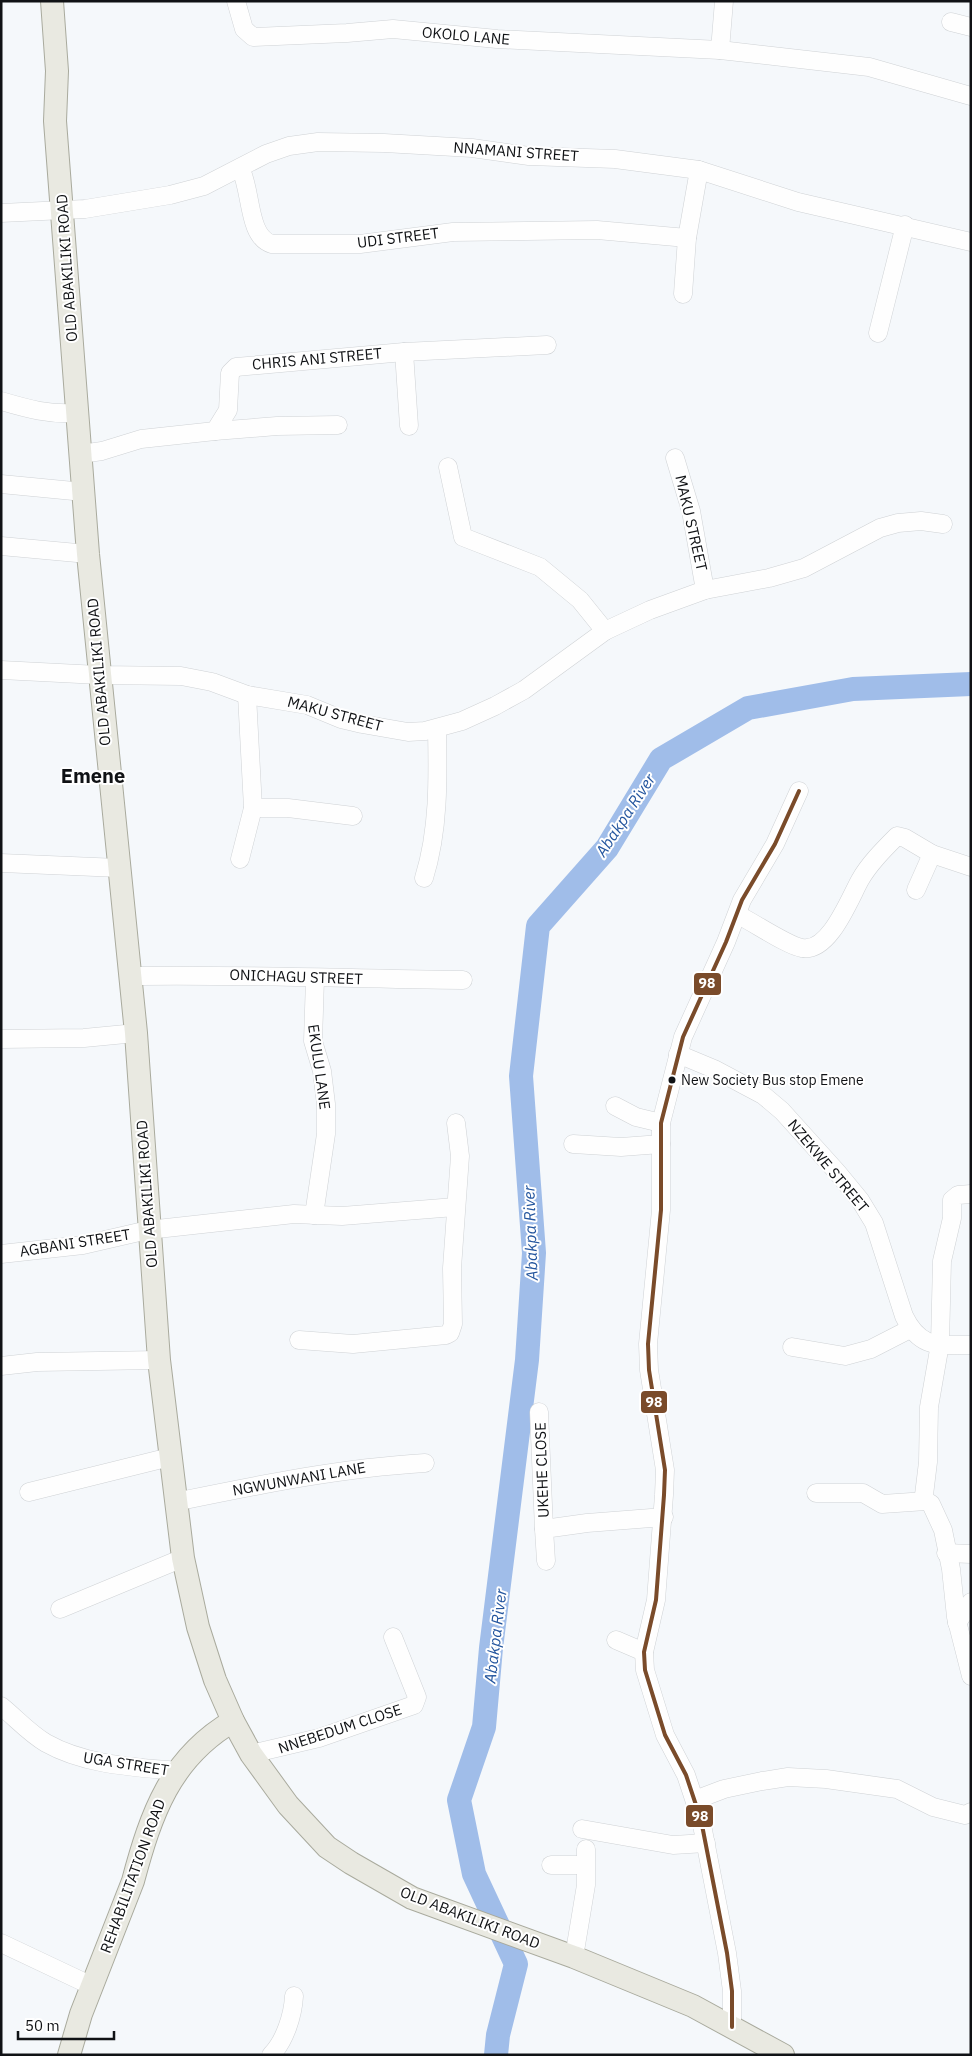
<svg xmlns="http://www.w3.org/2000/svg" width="972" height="2056" viewBox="0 0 972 2056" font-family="'IBM Plex Sans',sans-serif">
<rect width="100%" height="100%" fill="#f5f8fb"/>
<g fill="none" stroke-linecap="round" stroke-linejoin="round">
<!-- river -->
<path stroke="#a0bde9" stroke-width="24" d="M496,2055l2,-20 18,-71 -42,-90 -15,-74 25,-73 7,-79 36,-288 7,-107 -13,-177 17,-150 69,-78 54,-89 87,-51 105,-19 118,-5"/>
<defs>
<g id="minor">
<path d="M236,1l8,28 9,8 94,-4 46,-4 104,10 223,11 149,17 102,29"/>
<path d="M951,22l20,5"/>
<path d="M720,50l4,-49"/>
<path d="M240,168c12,21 7,69 32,76h88l93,-12 144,-2 90,8"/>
<path d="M1,213l84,-4 85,-14 34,-9 62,-32 23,-8 29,-4 66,1 88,5 57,8 86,3 84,11 99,32 173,40"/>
<path d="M683,294l4,-56 12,-68"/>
<path d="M878,333l27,-108"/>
<path d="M404,352l5,74"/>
<path d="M1,401c27,8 49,14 76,12"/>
<path d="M215,431l62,-5 61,-1"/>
<path d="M81,454l21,-3 39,-12 74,-8 13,-21 2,-37 6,-6 168,-15 143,-7"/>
<path d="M675,458l16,53 14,79"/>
<path d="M448,467l15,70 77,30 40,33 25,31"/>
<path d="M1,484l83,8"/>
<path d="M1,546l87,8"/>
<path d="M1,670l98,5 82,1 31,6 35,13 60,10 34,14 21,5 46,8 17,-1 37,-10 33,-15 29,-16 81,-59 45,-21 55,-20 64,-12 35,-10 76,-40 18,-5 23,-2 22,3"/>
<path d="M253,808h35l65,8"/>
<path d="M240,859l13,-51 -6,-113"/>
<path d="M1,863l118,5"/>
<path d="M424,878c15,-48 14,-99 13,-149"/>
<path d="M916,890l16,-36"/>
<path d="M738,915c15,7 50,31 64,33 27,5 47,-48 58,-68 9,-16 24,-31 37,-44l8,2 27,16 39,13"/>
<path d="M130,976c111,-2 222,3 333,4"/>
<path d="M1,1039l83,-1 52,-5"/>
<path d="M678,1054l36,15 49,26 19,16 55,61 23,28 14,23 30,93c16,33 34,29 67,29"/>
<path d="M615,1106l21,11 25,6"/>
<path d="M573,1144l48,3 40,-3"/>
<path d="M971,1194l-13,1 -6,5v18l-10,43 -2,83 -11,63 -1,55 -4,33 2,6 5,3 12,26 8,39 5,48 15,59"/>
<path d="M314,1215l12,-81v-30l-4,-33 -9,-30 2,-62"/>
<path d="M1,1254l82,-9 65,-15 146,-16 48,2 113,-9"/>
<path d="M299,1340l54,4 93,-9 4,-2 3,-9 -1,-56 8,-112 -4,-33"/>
<path d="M792,1347l53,9 26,-7 39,-20"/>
<path d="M1,1366l36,-4 122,-2"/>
<path d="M539,1412l5,117"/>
<path d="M29,1492l141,-35"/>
<path d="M816,1493h47l19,11 44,-3"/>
<path d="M175,1502c83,-17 165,-34 250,-39"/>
<path d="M946,1553l25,1"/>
<path d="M546,1561l-2,-32 43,-6 77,-6"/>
<path d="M60,1609l123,-51"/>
<path d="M957,1623l14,-21"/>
<path d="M616,1640l28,12"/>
<path d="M1,1706c15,12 28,27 45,37 39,22 87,24 131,28"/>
<path d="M251,1754l68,-16 95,-33 3,-8 -24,-60"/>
<path d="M695,1800l29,-11 38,-8 26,-4 38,2 71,10 36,18 32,8 6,-3"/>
<path d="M582,1829l91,16 33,-2"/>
<path d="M551,1865h34"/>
<path d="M1,1943l91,43"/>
<path d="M574,1957l12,-72v-36"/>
<path d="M732,2027v-36l-5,-38 -26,-133 -15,-45 -21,-40 -20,-65 -1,-18 12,-52 8,-105 1,-25 -16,-100 -1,-26 13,-134v-87l22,-86 43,-95 16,-42 33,-56 24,-53"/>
<path d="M271,2055c14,-14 22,-40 23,-59"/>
</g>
<g id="major">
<path d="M52,1l5,70 -2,50 33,433 48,479 23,327 24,198 15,69 17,53 18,41 18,33 37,51 39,42 24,16 61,35 162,59 119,49 90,49"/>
<path d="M69,2055l12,-41 52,-133c18,-67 37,-123 100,-160"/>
</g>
</defs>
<!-- minor casing -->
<use href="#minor" stroke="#cfd2d5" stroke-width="19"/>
<!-- major casing -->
<use href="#major" stroke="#a9aa9d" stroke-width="24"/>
<!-- minor -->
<use href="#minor" stroke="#fefefe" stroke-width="18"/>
<!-- major -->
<use href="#major" stroke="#e9e9e1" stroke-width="22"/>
<defs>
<path id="bus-1" d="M732,2027v-36l-5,-38 -26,-133 -15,-45 -21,-40 -20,-65 -1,-18 12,-52 8,-105 1,-25 -16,-100 -1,-26 13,-134v-87l22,-86 43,-95 16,-42 33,-56 24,-53"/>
</defs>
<!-- bus-1 casing -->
<use href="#bus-1" stroke="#fff" stroke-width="8"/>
<!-- bus-1 -->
<use href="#bus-1" stroke="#7a4b2a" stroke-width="4"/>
</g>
<!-- markers -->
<circle fill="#101215" stroke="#fff" stroke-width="2" cx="672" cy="1080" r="4.5"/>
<g text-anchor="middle" stroke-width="4" stroke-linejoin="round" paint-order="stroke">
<!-- bus labels -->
<g font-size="14" fill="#101215" stroke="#fff" text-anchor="start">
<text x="681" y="1085">New Society Bus stop Emene</text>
</g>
<!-- street labels -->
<g font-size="15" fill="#101215" stroke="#fff">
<text transform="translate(466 36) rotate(5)" y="5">OKOLO LANE</text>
<text transform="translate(516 152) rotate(4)" y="5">NNAMANI STREET</text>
<text transform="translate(398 238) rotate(-7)" y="5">UDI STREET</text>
<text transform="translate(67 268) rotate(-94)" y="5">OLD ABAKILIKI ROAD</text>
<text transform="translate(317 359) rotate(-5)" y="5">CHRIS ANI STREET</text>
<text transform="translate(691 523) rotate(77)" y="5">MAKU STREET</text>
<text transform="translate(99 672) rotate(-95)" y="5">OLD ABAKILIKI ROAD</text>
<text transform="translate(335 714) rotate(15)" y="5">MAKU STREET</text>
<text transform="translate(296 977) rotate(2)" y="5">ONICHAGU STREET</text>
<text transform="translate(319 1067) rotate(82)" y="5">EKULU LANE</text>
<text transform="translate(828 1166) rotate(50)" y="5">NZEKWE STREET</text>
<text transform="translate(147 1194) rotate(-94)" y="5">OLD ABAKILIKI ROAD</text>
<text transform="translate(75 1243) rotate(-9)" y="5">AGBANI STREET</text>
<text transform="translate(542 1470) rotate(-92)" y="5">UKEHE CLOSE</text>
<text transform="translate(299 1479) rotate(-10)" y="5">NGWUNWANI LANE</text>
<text transform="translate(340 1729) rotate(-18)" y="5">NNEBEDUM CLOSE</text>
<text transform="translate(126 1764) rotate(9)" y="5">UGA STREET</text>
<text transform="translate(133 1876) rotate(-70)" y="5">REHABILITATION ROAD</text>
<text transform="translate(470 1918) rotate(21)" y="5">OLD ABAKILIKI ROAD</text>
</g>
<!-- water labels -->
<g font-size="16" font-style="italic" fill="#23559e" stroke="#fff">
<text transform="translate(625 815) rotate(-57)" y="6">Abakpa River</text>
<text transform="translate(530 1233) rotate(-92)" y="6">Abakpa River</text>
<text transform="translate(495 1636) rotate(-83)" y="6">Abakpa River</text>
</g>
<!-- district labels -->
<g font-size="20" font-weight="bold" fill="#101215" stroke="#fff">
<text x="93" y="783">Emene</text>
</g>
</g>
<g stroke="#fff" stroke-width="2">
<rect x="693" y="972" width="29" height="24" rx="5" fill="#7a4b2a"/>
<rect x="640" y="1390" width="28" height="24" rx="5" fill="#7a4b2a"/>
<rect x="685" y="1804" width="29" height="24" rx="5" fill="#7a4b2a"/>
</g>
<g font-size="14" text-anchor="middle" font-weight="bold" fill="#fff">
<text x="707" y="988">98</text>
<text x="654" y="1407">98</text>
<text x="700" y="1821">98</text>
</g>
<!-- border -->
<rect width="972" height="2056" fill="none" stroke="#101215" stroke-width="5"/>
<!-- scale -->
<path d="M18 2031v8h96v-8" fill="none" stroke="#101215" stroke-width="2.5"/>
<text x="25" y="2031" font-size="15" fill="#101215" stroke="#ffffff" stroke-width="4" paint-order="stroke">50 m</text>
</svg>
